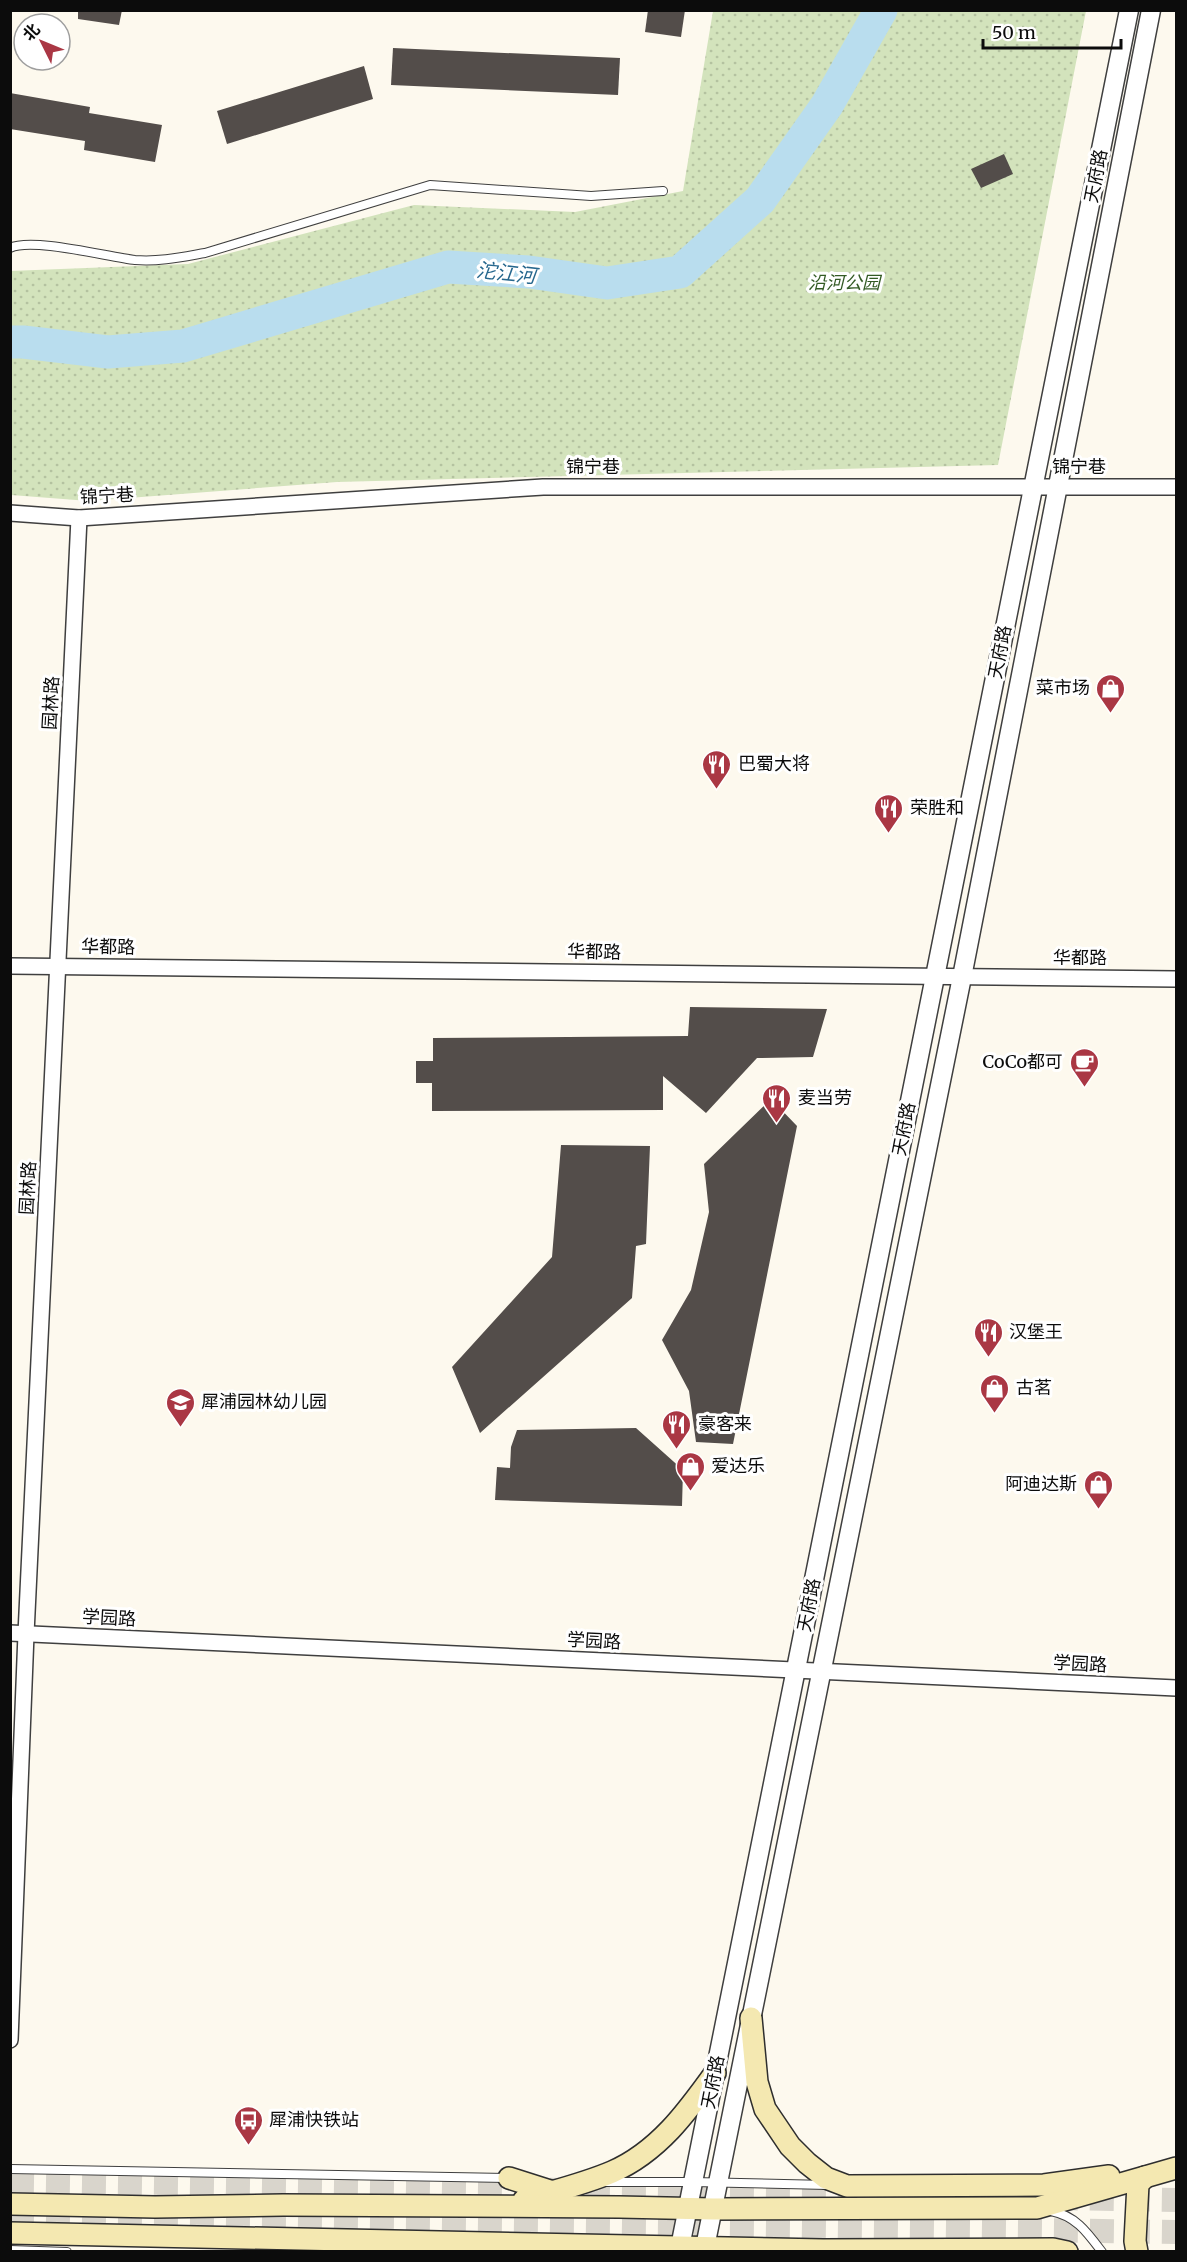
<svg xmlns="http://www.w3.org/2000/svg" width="1187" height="2262" viewBox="0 0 1187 2262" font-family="Merriweather,'Noto Sans SC',serif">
<defs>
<pattern id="park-dots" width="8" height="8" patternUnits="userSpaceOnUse" patternTransform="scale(1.5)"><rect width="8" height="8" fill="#d3e3bc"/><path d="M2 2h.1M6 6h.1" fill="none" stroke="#b4c2a0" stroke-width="1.8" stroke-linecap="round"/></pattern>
</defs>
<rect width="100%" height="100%" fill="#fdf9ee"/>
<!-- park -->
<path fill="url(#park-dots)" d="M713,11h373l-88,454 -661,17 -248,19 -78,-6 -1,-224 178,-7 226,-59 161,7 108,-21z"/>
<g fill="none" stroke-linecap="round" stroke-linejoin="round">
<!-- river -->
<path stroke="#b9ddee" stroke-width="33" d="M10,342h13l85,10 75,-6 265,-79 81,5 78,11 73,-11 80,-72 67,-95 54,-95"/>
</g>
<!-- building -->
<g fill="#534d4a">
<path d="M78,10h44l-3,15 -41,-6z"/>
<path d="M648,10h37l-4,27 -36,-5z"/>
<path d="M393,48l227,10 -2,37 -227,-10z"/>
<path d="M364,66l9,33 -146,45 -10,-33z"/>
<path d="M10,93l80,14 -1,6 73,12 -7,37 -71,-12 1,-9 -75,-12z"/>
<path d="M1004,154l9,20 -32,14 -10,-19z"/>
<path d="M690,1007l137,2 -14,48 -56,1 -51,55 -43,-37v34l-231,1v-28h-16v-22h17v-23l255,-2z"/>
<path d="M771,1099l26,27 -64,318 -37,-2 -7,-51 -27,-51 29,-50 18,-78 -5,-48z"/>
<path d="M561,1145l89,1 -4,98 -10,2 -4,52 -152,135 -28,-66 100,-110z"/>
<path d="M636,1428l47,42 -1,36 -187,-6 2,-33 13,1 1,-21 6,-17z"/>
</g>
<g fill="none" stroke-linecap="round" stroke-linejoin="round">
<!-- trunk-tunnel -->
<g stroke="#d9d5cc" stroke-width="24" stroke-dasharray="24 12" stroke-linecap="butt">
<path d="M10,2181l1166,19"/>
<path d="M10,2216l1166,16"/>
</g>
<defs>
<g id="service">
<path d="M10,248c22,-11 98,9 125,12 24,2 47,-3 70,-7l225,-68 161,11 72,-5"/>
<path d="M10,2169l497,9"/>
<path d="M606,2182h87l135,3"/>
<path d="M1051,2211c25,5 36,21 51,41"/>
<path d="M10,2250l57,2"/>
</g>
<g id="minor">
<path d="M10,513l69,5 464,-31h633"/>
<path d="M10,966l1166,13"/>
<path d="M10,1633l1166,55"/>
<path d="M10,2040l16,-406 53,-1116"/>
</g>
<g id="tertiary">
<path d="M680,2247l449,-2237"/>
<path d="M705,2247l257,-1270 189,-967"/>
</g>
<g id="secondary">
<path d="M751,2018l6,64 8,27 25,37 17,17 19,15 21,8 197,-1 65,-9"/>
<path d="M509,2178l44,14"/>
<path d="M524,2200c30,-9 60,-16 88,-28 46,-20 75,-60 103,-99"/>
<path d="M10,2204l145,3 128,-2 336,2 94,2 324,-1 139,-40"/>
<path d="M10,2233l813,17 230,-1 14,3"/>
<path d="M1137,2252l-2,-11 3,-57 7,-7"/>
</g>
</defs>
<!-- service casing -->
<use href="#service" stroke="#3f3f3f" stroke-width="10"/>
<!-- minor casing -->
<use href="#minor" stroke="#3f3f3f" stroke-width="18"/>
<!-- tertiary casing -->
<use href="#tertiary" stroke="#3f3f3f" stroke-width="21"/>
<!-- secondary casing -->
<use href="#secondary" stroke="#2e2e2e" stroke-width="24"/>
<!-- service -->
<use href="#service" stroke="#fff" stroke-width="8"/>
<!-- minor -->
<use href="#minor" stroke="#fff" stroke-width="15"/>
<!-- tertiary -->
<use href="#tertiary" stroke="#fff" stroke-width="18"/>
<!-- secondary -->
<use href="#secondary" stroke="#f4e8b1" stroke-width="21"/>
</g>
<!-- icons -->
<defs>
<symbol id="shop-pin" viewBox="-11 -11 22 30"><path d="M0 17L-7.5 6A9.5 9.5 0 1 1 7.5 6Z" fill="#aa3744" stroke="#fff"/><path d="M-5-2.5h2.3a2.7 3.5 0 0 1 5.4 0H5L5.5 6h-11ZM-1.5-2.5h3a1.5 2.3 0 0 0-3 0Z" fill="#fff"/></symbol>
<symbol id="restaurant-pin" viewBox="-11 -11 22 30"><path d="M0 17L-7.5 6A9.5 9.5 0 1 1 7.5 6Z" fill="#aa3744" stroke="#fff"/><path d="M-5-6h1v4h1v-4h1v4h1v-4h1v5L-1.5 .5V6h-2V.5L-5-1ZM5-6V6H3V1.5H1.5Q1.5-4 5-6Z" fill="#fff"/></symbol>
<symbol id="cafe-pin" viewBox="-11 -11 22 30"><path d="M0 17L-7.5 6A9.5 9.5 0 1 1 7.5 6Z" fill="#aa3744" stroke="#fff"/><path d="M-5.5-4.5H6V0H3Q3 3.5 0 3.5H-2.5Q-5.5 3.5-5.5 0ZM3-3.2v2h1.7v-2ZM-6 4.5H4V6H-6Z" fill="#fff"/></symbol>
<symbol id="school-pin" viewBox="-11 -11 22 30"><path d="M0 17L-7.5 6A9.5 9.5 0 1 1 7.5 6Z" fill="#aa3744" stroke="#fff"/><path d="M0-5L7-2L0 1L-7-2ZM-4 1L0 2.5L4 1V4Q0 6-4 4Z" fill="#fff"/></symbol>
<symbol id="bus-pin" viewBox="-11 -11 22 30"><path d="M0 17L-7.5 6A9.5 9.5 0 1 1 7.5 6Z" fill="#aa3744" stroke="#fff"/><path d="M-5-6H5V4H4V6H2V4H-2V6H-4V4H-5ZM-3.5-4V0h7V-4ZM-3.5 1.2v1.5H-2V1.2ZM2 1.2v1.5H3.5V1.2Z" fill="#fff"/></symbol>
</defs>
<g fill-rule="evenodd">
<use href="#shop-pin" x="1094" y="672" width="33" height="45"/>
<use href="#restaurant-pin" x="700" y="748" width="33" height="45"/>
<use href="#restaurant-pin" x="872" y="792" width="33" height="45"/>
<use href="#cafe-pin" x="1068" y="1046" width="33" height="45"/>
<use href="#restaurant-pin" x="760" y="1082" width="33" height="45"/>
<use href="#restaurant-pin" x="972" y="1316" width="33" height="45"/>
<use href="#shop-pin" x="978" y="1372" width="33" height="45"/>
<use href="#school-pin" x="164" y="1386" width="33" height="45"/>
<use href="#restaurant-pin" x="660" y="1408" width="33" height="45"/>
<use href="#shop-pin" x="674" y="1450" width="33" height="45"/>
<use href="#shop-pin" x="1082" y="1468" width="33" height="45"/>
<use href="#bus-pin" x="232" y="2104" width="33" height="45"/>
</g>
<g text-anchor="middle" stroke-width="6" stroke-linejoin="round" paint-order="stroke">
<!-- street labels -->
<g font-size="18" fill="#0c0c0c" stroke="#fff">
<text transform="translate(1096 176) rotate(-79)" y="6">天府路</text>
<text x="593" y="473">锦宁巷</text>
<text x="1079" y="473">锦宁巷</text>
<text transform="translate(107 496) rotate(-3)" y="6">锦宁巷</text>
<text transform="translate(1000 652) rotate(-79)" y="6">天府路</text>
<text transform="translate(51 703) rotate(-87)" y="6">园林路</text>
<text transform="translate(108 947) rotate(1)" y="6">华都路</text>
<text transform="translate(594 952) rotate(1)" y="6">华都路</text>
<text x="1080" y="964">华都路</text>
<text transform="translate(904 1129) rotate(-79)" y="6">天府路</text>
<text transform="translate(28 1188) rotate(-87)" y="6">园林路</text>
<text transform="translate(809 1605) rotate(-79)" y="6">天府路</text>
<text transform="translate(109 1618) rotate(3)" y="6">学园路</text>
<text transform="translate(594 1641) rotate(3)" y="6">学园路</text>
<text transform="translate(1080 1664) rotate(3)" y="6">学园路</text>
<text transform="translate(713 2082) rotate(-79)" y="6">天府路</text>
</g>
<!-- park labels -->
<g font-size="18" font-style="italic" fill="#345b25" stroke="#fff">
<text x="844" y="289">沿河公园</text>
</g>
<!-- poi labels -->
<g font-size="18" fill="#0c0c0c" stroke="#fff" text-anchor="start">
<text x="1090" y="694" text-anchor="end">菜市场</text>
<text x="738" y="770">巴蜀大将</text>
<text x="910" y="814">荣胜和</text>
<text x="1063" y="1068" text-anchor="end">CoCo都可</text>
<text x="798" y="1104">麦当劳</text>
<text x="1009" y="1338">汉堡王</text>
<text x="1016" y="1394">古茗</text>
<text x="201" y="1408">犀浦园林幼儿园</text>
<text x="698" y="1430">豪客来</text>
<text x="711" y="1472">爱达乐</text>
<text x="1077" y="1490" text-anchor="end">阿迪达斯</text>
<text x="269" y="2126">犀浦快铁站</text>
</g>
<!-- water labels -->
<g font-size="20" font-style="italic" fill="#26678d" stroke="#fff">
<text transform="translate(506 273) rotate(6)" y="7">沱江河</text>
</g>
</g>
<!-- border -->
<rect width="1187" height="2262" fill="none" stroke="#0c0c0c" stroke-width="24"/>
<!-- north arrow -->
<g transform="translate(42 42) rotate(313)"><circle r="28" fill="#ffffff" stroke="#9e9e9e" stroke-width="1.5"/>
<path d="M0-4.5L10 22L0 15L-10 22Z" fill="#aa3744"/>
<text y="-9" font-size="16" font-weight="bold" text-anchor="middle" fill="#0c0c0c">北</text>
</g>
<!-- scale -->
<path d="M983 39v9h138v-9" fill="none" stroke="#0c0c0c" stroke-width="3"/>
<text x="992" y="39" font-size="18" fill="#0c0c0c" stroke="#ffffff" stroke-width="4.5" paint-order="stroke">50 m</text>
</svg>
